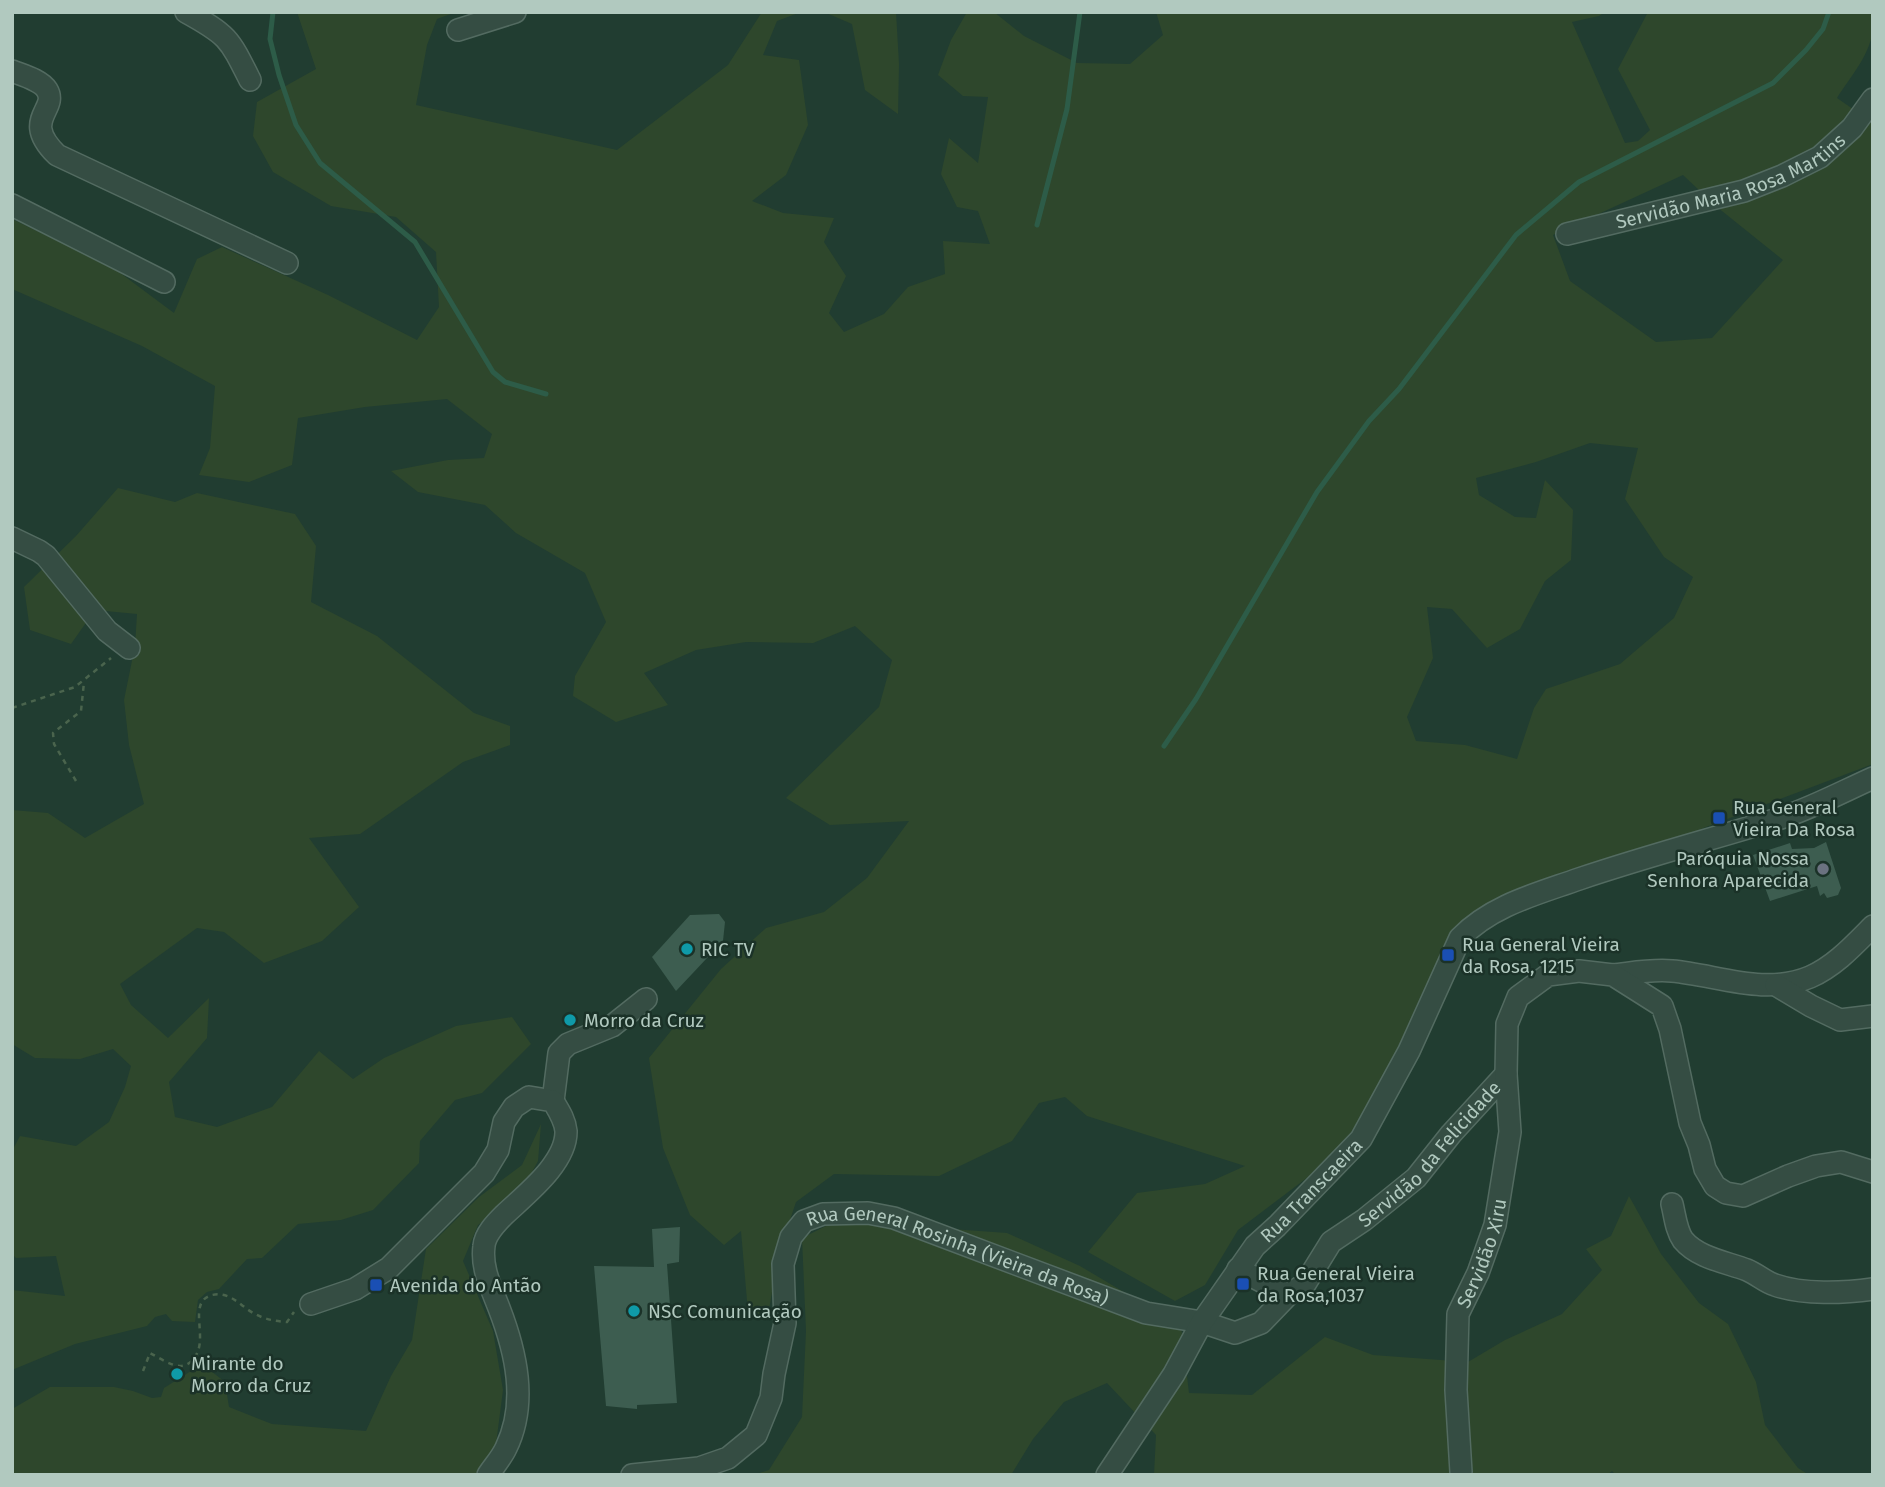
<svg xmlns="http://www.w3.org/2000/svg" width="1885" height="1487" viewBox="0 0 1885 1487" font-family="'Fira Sans',sans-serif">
<rect width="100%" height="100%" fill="#213d31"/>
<!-- green -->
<g fill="#2e472c" fill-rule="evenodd">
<path d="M297,12h159l-19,7 -10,26 -11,60 201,45 111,-85 34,-53h39l-24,9 -14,34 36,5 9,65 -22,50 -34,26 31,12 51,5 -10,24 22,34 -17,37 15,19 40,-18 24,-27 37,-13 -2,-33 47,3 -12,-33 -21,-4 -16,-33 8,-36 29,25 10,-66 -25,-1 -25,-21 13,-35 16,-28h27l30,24 53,27 53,1 33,-29 -7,-23h449l-6,4 -27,6 53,121 13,-2 12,-11 -32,-61 30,-57h222c12,30 -18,62 -33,86l36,25v641l-167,63 -254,108 -35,78 -59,112 -42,46 -78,59 -33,55 -30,16 -87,-49 49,-59 68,-9 40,-18 -158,-50 -22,-19 -26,6 -27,38 -73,35 -105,-2 -38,28 -17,51 -11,62 -20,-3 -7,-81 -17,14 -34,-30 -27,-67 -14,-90 72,-89 45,-41 58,-16 43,-34 42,-57 -79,4 -44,-27 93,-91 13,-47 -37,-34 -42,17 -67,-1 -50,8 -52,23 24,32 -52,17 -43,-26 2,-20 31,-54 -21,-49 -69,-40 -31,-28 -67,-13 -27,-21 57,-11 36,-2 8,-24 -45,-35 -82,8 -67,11 -6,47 -43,17 -50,-7 11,-27 5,-62 -73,-40 -130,-57v-70l52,25 24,5 86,64 23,-54 25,-12 106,48 89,45 22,-33 -3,-55 -40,-35 -65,-11 -58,-34 -20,-36 4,-34 59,-33zM1683,175l34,32 66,53 -71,78 -56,4 -86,-61 -17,-46zM1590,443l48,5 -13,51 39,58 29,20 -19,41 -54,46 -74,25 -12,19 -17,51 -52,-14 -49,-4 -9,-24 26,-59 -6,-51 25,2 35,39 33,-19 25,-48 26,-21 2,-50 -28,-30 -9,38 -21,-1 -36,-22 -3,-17 60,-16z"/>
<path d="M824,12h72l3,52 -1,50 -33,-24 -13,-66z"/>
<path d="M118,488l57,14 22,-9 98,21 21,32 -5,56 66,34 97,77 36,13v19l-47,17 -103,72 -51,4 50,69 -37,34 -58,22 -40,-31 -27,-4 -77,56 11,21 37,33 41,-40 -2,40 -38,44 6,35 42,10 55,-20 47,-56 34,28 31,-21 72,-32 56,-9 19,27 -49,49 -27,7 -35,41 -1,22 -46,47 -32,10 -43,4 -36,34 -15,1 -28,30 -12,3 -9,8 -3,22 -23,-1 -6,-7 -11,3 -8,9 -72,18 -63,26v-80l53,6 -9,-40 -40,2 -4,-4v-103l8,-15 56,10 33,-24 16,-35 6,-21 -18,-17 -33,10 -45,-1 -23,-14v-234l36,3 37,25 59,-34 -15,-59 -5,-45 11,-54 2,-32 -42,-4 -24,34 -41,-14 -6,-43 52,-51z"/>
<path d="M541,1124l-3,37 -15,28 -45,36 -15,36 30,70 10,59 -7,54 -21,31h-463v-66l38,-22h64l19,4 19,7 9,-1 3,-9 38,-24 23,18 4,25 43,17 94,7 25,-55 21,-36 14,-91 53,-52 43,-32z"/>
<path d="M1629,1196l32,58 38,49 29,21 28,58 9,43 33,43 11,7h-193l-4,-4 -5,4h-453l2,-40 -49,-52 -43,19 -31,37 -22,36h-258l16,-5 33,-53 4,-86 -4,-93 42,-21 52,8 111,8 73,33 101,60 8,67 63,2 73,-58 48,18 95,7 37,-22 57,-26 40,-44 -16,-21 25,-13z"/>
</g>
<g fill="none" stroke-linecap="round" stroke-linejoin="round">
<!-- stream -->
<g stroke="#2d5c48" stroke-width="5">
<path d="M273,12l-3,27 9,36 17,50 24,38 95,79 78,130 12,10 41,12"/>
<path d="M1037,225l30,-116 13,-97"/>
<path d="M1164,746l32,-47 121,-207 52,-71 30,-32 117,-154 63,-53 194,-99 33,-33 17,-21 6,-17"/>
</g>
</g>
<!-- building -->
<g fill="#3d5d50">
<path d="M1826,842l15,46 -3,7 -11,3 -3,-5 -4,3 -3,-10 -47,15 -17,-46 37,-12 2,6 22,-1z"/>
<path d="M719,914l6,8 -2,19 -47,50 -24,-34 38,-42z"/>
<path d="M680,1227l-1,35 -12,2 10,139 -40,2v4l-31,-3 -12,-140 60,1 -2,-38z"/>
</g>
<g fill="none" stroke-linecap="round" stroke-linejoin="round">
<defs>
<g id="minor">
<path d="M186,12c42,23 43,26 64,68"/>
<path d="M458,30l57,-18"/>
<path d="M12,71c10,4 29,9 35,19 12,20 -27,29 10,65l230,108"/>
<path d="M12,205l152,77"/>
<path id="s1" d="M1567,234l177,-43 38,-15 38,-19 32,-29 21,-29"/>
<path d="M12,538l27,13 7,5 61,75 22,17"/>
<path d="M1613,975c19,-2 39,-6 59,-4 45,4 93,25 138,6 25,-11 44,-32 63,-51"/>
<path d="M1776,985l35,21 29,14 33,-4"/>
<path d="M553,1101l6,-48 9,-9 44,-18 34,-27"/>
<path d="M1672,1204c3,12 4,26 11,36 15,18 43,22 64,30 10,4 18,12 28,15 28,10 69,8 98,4"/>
<path id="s2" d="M1238,1269l50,26 17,-11 26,-42 33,-22 52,-42 35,-44 55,-60"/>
<path d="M311,1304l44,-15 34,-21 95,-95 14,-23 6,-28 10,-15 15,-10 24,4c6,10 12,19 13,30 1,32 -41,64 -62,84 -8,8 -19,19 -20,31 -3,22 7,41 15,62 17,44 29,95 7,140 -4,9 -12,18 -18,27"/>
<path id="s3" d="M1461,1472l-5,-82 2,-76 20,-41 17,-48 15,-93 -4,-58 1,-50 11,-27 30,-22 31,-4 34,4 49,31 8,23 20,94 9,22 6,24 10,17 11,7 17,3 45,-20 28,-10 25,-4 32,10"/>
<path id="s4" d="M632,1475l67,-7 29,-10 28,-23 15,-37 3,-24 11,-51 -2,-59 8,-27 13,-16 19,-7 45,-1 26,5 252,95 56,9 33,11 26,-10 27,-28"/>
<path id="s5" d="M1107,1475l67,-101 28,-52 53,-76 22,-20 84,-87 48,-88 51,-113c32,-33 77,-44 119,-59 68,-23 137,-41 205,-62 30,-10 60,-26 89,-39"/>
</g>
</defs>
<!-- minor casing -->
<use href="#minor" stroke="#536b61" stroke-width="24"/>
<!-- path -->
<g stroke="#4a644d" stroke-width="2.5" stroke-dasharray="5 5" stroke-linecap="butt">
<path d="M12,708l63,-21 36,-29"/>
<path d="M76,781l-22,-37 -1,-11 28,-22 3,-29"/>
<path d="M143,1371l7,-18c8,4 21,13 30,13 6,0 11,-3 14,-8 16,-19 -8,-56 18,-63 19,-4 29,12 43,19 11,6 21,7 32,8l7,-10"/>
</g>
<!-- minor -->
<use href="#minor" stroke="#354d43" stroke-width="21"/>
</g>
<!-- markers -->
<g fill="#1a4fb4" stroke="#1b3228" stroke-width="2.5">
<rect x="1712" y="811" width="14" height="14" rx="3.5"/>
<rect x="1441" y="948" width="14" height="14" rx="3.5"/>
<rect x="1236" y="1277" width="14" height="14" rx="3.5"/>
<rect x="369" y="1278" width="14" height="14" rx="3.5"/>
</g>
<circle fill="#6b7280" stroke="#1b3228" stroke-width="2.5" cx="1823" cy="869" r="7"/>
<g fill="#0f9aa8" stroke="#1b3228" stroke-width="2.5">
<circle cx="687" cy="949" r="7"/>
<circle cx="570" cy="1020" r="7"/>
<circle cx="634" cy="1311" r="7"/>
<circle cx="177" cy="1374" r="7"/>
</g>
<g text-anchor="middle" stroke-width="5" stroke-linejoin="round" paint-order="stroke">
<!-- street labels -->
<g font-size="19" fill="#b1c9bf" stroke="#1b3228">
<text dy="7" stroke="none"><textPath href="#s1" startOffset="173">Servidão Maria Rosa Martins</textPath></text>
<text dy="7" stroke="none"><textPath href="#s2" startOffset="259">Servidão da Felicidade</textPath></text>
<text dy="7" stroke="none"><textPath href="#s5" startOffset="352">Rua Transcaeira</textPath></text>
<text dy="7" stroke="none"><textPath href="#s3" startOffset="224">Servidão Xiru</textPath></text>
<text dy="7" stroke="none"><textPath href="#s4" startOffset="520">Rua General Rosinha (Vieira da Rosa)</textPath></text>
</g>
<!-- poi labels -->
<g font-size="19" fill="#b1c9bf" stroke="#1b3228" text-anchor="start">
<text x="1733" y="814">Rua General<tspan x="1733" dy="22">Vieira Da Rosa</tspan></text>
<text x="1809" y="865" text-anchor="end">Paróquia Nossa<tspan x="1809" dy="22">Senhora Aparecida</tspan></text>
<text x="1462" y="951">Rua General Vieira<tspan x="1462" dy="22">da Rosa, 1215</tspan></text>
<text x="701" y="956">RIC TV</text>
<text x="584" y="1027">Morro da Cruz</text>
<text x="1257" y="1280">Rua General Vieira<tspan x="1257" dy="22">da Rosa,1037</tspan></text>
<text x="390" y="1292">Avenida do Antão</text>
<text x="648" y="1318">NSC Comunicação</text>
<text x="191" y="1370">Mirante do<tspan x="191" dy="22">Morro da Cruz</tspan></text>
</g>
</g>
<!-- border -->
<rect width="1885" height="1487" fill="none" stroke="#b1c9bf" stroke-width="28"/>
</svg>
